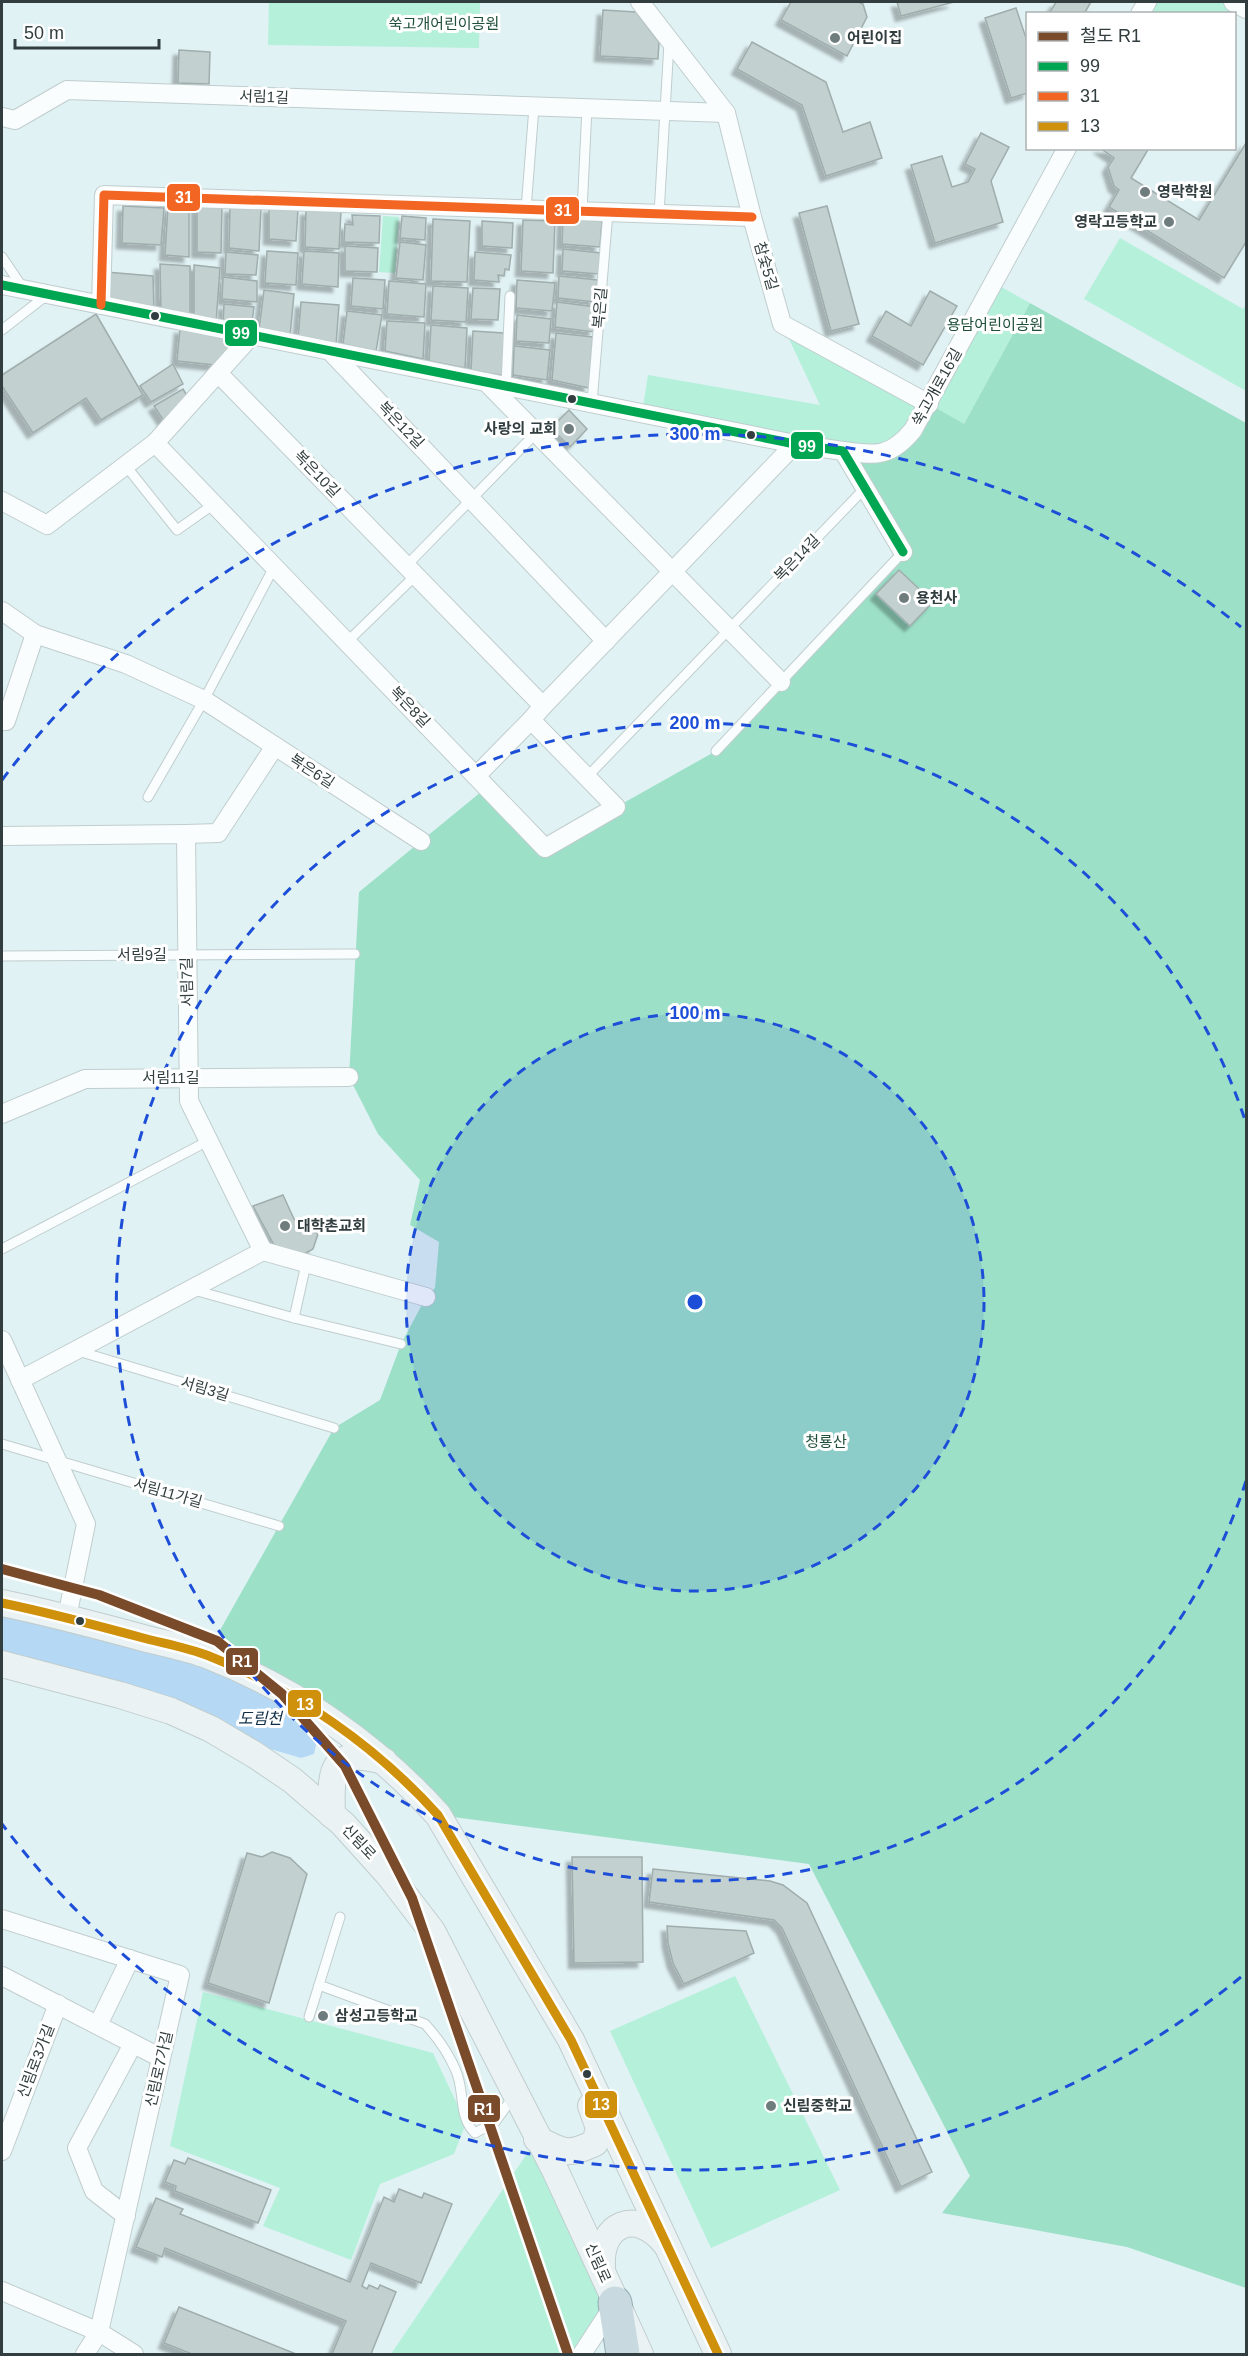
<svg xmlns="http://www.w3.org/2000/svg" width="1248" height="2356" viewBox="0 0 1248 2356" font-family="Helvetica,'Noto Sans KR',sans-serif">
<defs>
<filter id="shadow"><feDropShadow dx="-5.5" dy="5.5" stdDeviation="1.5" flood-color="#0004"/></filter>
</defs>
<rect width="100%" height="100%" fill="#e1f2f4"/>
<!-- green -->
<g fill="#b4f0da">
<path d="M269,2h211l-1,46 -211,-3z"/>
<path d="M1147,2h88l-7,11 -79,1z"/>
<path d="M383,216l16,1 -4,56 -16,-1z"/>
<path d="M1120,238l123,71 3,-5v87l-162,-92z"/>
<path d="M994,283l36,20 -66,121 -83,30 -239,-41 6,-38 172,30 -38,-81 147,80z"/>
<path d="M735,1976l105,214 -129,58 -101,-217z"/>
<path d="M203,1992l230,61 33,70 -12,31 -74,30 -29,76 -88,-34 17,-38 -110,-42z"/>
<path d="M537,2139l78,164 -33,51h-191z"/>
</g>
<!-- forest -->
<path fill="#9ce0c8" d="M1030,303l216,120v1865l-119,-41 -185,-34 28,-37 -161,-312 -371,-49 -28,-31 -204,-129 128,-227 46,-28 21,-56 25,-47 9,-9 4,-46 -29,-17 10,-45 -42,-46 -29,-57 10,-185 128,-105 58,60 171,-96 187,-199 -60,-101 38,3 48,-50 35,20z"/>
<!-- water -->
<path fill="#b5d8f5" d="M2,1612l198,48 71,36 48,35 -5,23 -13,4 -41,-12 -258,-90z"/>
<!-- building -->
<g fill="#c3d0d0" stroke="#a0adad" stroke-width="1.5" filter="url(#shadow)">
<path d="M791,2h67l5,2 4,13 -20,39 -66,-36z"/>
<path d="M897,2h57l-53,14z"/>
<path d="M1056,2h35l-7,12h-35z"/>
<path d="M1016,8l12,36v49l-17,5 -26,-80z"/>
<path d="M603,10l33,2 23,30 -1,17 -58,-3z"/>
<path d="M752,42l74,40 17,50 27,-10 12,36 -56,18 -24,-71 -65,-36z"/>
<path d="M179,50l31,2 -1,32 -31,-1z"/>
<path d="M981,133l28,14 -18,34 12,41 -68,21 -24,-78 31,-9 10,31 16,-5 7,-13 -10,-5z"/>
<path d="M1246,143v99l-22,36 -115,-71 10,-17 -5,-4 -6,-19 6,-9 -14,-10h49l-18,30 68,42z"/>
<path d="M123,206l41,2 -3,37 -39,-2z"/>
<path d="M168,206l21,1v50l-24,-2z"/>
<path d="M197,206l25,1 -1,46 -24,-1z"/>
<path d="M827,206l32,118 -28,7 -32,-118z"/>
<path d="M230,207l31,1 -2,43 -30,-3z"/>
<path d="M269,207l29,2 -2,32 -27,-2z"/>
<path d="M306,210l35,1 -2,38 -34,-2z"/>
<path d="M352,215l28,1 -1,27 -35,-1 1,-18 8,1z"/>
<path d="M402,216l24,2 -1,22 -25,-2z"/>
<path d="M433,219l37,2 -3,61 -36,-1z"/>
<path d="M563,219l39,2 -2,26 -38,-3z"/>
<path d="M523,220l32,1 -2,52 -32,-2z"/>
<path d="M482,221l31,2 -1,25 -30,-2z"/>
<path d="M400,242l26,3 -3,35 -27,-2z"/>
<path d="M345,246l33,2 -1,24 -32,-1z"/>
<path d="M563,249l38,4 -2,21 -37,-3z"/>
<path d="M267,251l31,2 -2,32 -31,-2z"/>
<path d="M304,251l35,2 -1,34 -36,-3z"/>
<path d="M226,252l32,3 -2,20 -31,-1z"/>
<path d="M475,252l36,3 -2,15 -4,-1 -1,7 -6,-1 1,7 -25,-2z"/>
<path d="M160,264l30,2v52l-29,-5z"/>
<path d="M194,265l26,3 -4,55 -22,-3z"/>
<path d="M106,272l47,4 1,34 -47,-8z"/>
<path d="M559,276l39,4 -3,22 -37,-4z"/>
<path d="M223,277l34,4v21l-35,-3z"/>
<path d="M353,278l32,2 -2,29 -32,-3z"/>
<path d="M517,280l38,3 -3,28 -36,-3z"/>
<path d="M389,281l37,3 -2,33 -37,-3z"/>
<path d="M433,286l35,2 -2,34 -35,-2z"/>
<path d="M473,288l27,1 -2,31 -27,-1z"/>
<path d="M264,290l30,4 -4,42 -31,-6z"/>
<path d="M930,291l27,15 -34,59 -51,-29 14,-25 25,15z"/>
<path d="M301,302l38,3 -3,40 -38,-6z"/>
<path d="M557,302l39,5 -2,25 -39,-5z"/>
<path d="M224,304l30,3 -3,22 -28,-4z"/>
<path d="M347,311l35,4 -6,36 -33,-7z"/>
<path d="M96,314l47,81 -42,25 -15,-22 -53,35 -31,-47v-11z"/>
<path d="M517,315l34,4 -2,24 -33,-2z"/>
<path d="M387,321l38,2 -2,36 -38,-8z"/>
<path d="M431,325l36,3 -2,40 -36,-7z"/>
<path d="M180,328l60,11 -25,26 -38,-4z"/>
<path d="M473,331l31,2 1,43 -34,-6z"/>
<path d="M556,333l37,4 -4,51 -37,-8z"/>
<path d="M514,346l36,4 -3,30 -34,-5z"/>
<path d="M173,364l10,20 -32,18 -11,-16z"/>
<path d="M183,389l6,10 -23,25 -12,-18z"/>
<path d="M569,410l18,19 -17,18 -19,-19z"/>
<path d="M899,570l34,32 -23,24 -34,-32z"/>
<path d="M283,1195l11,24 24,15 -5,15 -9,5 -30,-9 -21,-39z"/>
<path d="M272,1852l18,6 17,16 -38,129 -61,-20 39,-130 15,4z"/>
<path d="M572,1857h70l1,105 -69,1z"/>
<path d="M653,1869l117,12 13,4 24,18 125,269 -31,15 -119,-259 -8,-8 -125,-18z"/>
<path d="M667,1926l79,5 8,22 -70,31 -11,-21 -5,-20z"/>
<path d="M188,2158l83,32 -13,33 -83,-32 1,-5 -11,-4 9,-22 11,4z"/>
<path d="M399,2189l23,9 2,-5 28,11 -31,79 -50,-20 -9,23 5,3 2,-4 9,4 2,-4 16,7 -25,62h-39l14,-33 -181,-73 -3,9 -26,-10 20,-49 27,11 -3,5 170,68 34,-85 10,5z"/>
<path d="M179,2307l117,47h-104l-28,-11z"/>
</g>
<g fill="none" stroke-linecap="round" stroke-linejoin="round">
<defs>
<g id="lane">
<path d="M526,209l8,-102"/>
<path d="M582,211l5,-103"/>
<path d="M659,214l10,-171"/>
<path d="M2,257l21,31"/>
<path d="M2,330l45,-35"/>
<path d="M506,386l4,-90"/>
<path d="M592,403l16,-191"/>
<path d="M126,466l51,64 37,-26"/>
<path d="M406,566l130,-133"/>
<path d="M347,642l68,-66"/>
<path d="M716,751l187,-199"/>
<path d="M587,777l278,-289"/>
<path d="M148,797l56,-97 70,-133"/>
<path d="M2,956l353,-2"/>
<path d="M2,1249l206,-108"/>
<path d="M194,1290l100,28 107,26"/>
<path d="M294,1318l12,-54"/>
<path d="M78,1351l256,77"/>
<path d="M2,1444l277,82"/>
<path d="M340,1917l-21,68 106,39c12,13 24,30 31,47 9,20 2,46 19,62l20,-11 19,-26"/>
<path d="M309,2017l10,-32"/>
</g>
<g id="street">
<path d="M640,2l86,111 26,104 30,107 147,80"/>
<path d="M1233,2l13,7"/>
<path d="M1140,14l7,-12"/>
<path d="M2,117l13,3 52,-30 659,23"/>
<path d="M2,285l793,159 48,7 60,101"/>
<path d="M101,305l3,-110 648,22"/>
<path d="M330,351l276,290"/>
<path d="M218,373l325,333 -12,14 85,87 -71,41 -390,-405 97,-108"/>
<path d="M486,382l295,300"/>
<path d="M843,451c33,5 48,6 70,-21l154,-282"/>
<path d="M2,501l45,24 108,-82"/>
<path d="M2,611l33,23 91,30 78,36 217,141"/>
<path d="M543,706l252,-262"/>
<path d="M2,721h4l29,-87"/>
<path d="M476,776l55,-56"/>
<path d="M186,834l32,-1 57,-87"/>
<path d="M2,836l184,-2 3,267 74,150 163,46"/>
<path d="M2,1114l83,-35 264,-2"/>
<path d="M2,1340l84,184 -19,93"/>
<path d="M20,1380l243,-129"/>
<path d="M2,1919l178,56 -81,357 -14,22"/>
<path d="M2,1976l159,82"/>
<path d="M98,2025l32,-66"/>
<path d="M2,2151l56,-147"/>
<path d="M126,2216l-32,-25 -17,-43 56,-104"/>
<path d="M2,2291l97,41 35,22"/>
<path d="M582,2354l32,-49"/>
</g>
<g id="secondary">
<path d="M2,1603c49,10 97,23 145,36 20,5 42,9 62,17 87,34 167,90 229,159l133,225 147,314"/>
<path d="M2,1664l118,31 51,16 40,18 44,26 37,25 51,44 46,51 43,56 123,239 85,184"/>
<path d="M332,1815c-2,-46 -1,-68 52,-54"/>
<path d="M537,2139c28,14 29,17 58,4l4,-15 -8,-22"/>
<path d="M602,2267c-3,-44 35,-59 63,-24"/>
</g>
<path id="highway" d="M615,2303l8,51"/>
</defs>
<!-- lane casing -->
<use href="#lane" stroke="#c0cdce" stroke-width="11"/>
<!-- street casing -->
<use href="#street" stroke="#c0cdce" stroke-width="20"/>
<!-- secondary casing -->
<use href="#secondary" stroke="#c0cdce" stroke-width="28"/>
<!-- highway casing -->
<use href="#highway" stroke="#95adb4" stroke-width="35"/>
<!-- lane -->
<use href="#lane" stroke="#fafdfd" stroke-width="9"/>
<!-- street -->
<use href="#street" stroke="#fafdfd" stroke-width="18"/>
<!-- secondary -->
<use href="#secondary" stroke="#ebf2f4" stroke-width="26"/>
<!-- highway -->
<use href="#highway" stroke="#c8d9df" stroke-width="33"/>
<defs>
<path id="bus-1" d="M2,285l793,159 48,7 60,101"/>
<path id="bus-2" d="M101,305l3,-110 648,22"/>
<path id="bus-3" d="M2,1603c49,10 97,23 145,36 20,5 42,9 62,17 87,34 167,90 229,159l133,225 147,314"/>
</defs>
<!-- bus-1 casing -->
<use href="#bus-1" stroke="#fefffe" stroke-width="14"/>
<!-- bus-2 casing -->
<use href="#bus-2" stroke="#fefffe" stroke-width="14"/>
<!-- bus-3 casing -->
<use href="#bus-3" stroke="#fefffe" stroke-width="14"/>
<!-- bus-1 -->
<use href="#bus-1" stroke="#00a651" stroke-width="9"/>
<!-- bus-2 -->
<use href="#bus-2" stroke="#f26522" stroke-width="9"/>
<!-- bus-3 -->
<use href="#bus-3" stroke="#cf910c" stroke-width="9"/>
<defs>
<path id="rail-1" d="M2,1569l97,26 118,46 65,53 63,72 67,132 156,456"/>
</defs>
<!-- rail-1 casing -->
<use href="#rail-1" stroke="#fefffe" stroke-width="15"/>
<!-- rail-1 -->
<use href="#rail-1" stroke="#7a4b2a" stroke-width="10"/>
</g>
<!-- distance rings -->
<circle cx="695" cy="1302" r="289" fill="#1d4ed8" fill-opacity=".12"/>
<g fill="none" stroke="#1d4ed8" stroke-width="3" stroke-dasharray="10 8">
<circle cx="695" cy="1302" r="289"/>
<path d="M1246 1481A579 579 0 1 1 1246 1123"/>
<path d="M1241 1977A868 868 0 0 1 2 1824M2 780A868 868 0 0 1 1241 627"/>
</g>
<!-- markers -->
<g fill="#6f7c7e" stroke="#fefffe" stroke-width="2">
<circle cx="835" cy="38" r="6"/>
<circle cx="1145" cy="192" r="6"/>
<circle cx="1169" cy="222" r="6"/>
<circle cx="569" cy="429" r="6"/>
<circle cx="904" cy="598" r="6"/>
<circle cx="285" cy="1226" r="6"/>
<circle cx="323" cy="2016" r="6"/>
<circle cx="771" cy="2106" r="6"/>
</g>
<g fill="#313d3e" stroke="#fefffe" stroke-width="2">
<circle cx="155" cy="316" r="5"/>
<circle cx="572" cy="399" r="5"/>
<circle cx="751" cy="435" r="5"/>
<circle cx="80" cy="1621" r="5"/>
<circle cx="587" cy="2074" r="5"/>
</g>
<g text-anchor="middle" stroke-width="6" stroke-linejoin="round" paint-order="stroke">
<!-- park labels -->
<g font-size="15" fill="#1f4e3b" stroke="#fefffe">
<text x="444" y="29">쑥고개어린이공원</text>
<text x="995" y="330">용담어린이공원</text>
<text x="826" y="1447">청룡산</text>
</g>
<!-- poi labels -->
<g font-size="15" font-weight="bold" fill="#313d3e" stroke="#fefffe" text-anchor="start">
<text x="847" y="43">어린이집</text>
<text x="1157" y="197">영락학원</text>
<text x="1157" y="227" text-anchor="end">영락고등학교</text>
<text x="557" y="434" text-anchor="end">사랑의 교회</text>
<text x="916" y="603">용천사</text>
<text x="297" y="1231">대학촌교회</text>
<text x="335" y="2021">삼성고등학교</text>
<text x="783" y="2111">신림중학교</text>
</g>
<!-- street labels -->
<g font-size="15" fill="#313d3e" stroke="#fefffe">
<text transform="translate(264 97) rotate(2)" y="5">서림1길</text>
<text transform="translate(766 266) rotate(74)" y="5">참숯5길</text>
<text transform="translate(600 308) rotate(-85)" y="5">복은길</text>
<text transform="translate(937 387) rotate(-61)" y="5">쑥고개로16길</text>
<text transform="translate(401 425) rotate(46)" y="5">복은12길</text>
<text transform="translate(317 474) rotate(46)" y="5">복은10길</text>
<text transform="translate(797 558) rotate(-46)" y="5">복은14길</text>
<text transform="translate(410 707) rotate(46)" y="5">복은8길</text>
<text transform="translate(312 771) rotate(33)" y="5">복은6길</text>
<text x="142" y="960">서림9길</text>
<text transform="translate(187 982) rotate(-91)" y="5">서림7길</text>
<text x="171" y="1083">서림11길</text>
<text transform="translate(205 1389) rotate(17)" y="5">서림3길</text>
<text transform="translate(168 1493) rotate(16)" y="5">서림11가길</text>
<text transform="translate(359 1842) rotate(47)" y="5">신림로</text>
<text transform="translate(36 2061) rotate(-69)" y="5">신림로3가길</text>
<text transform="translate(159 2069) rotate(-77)" y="5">신림로7가길</text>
<text transform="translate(598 2263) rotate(66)" y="5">신림로</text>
</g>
<!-- water labels -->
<g font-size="16" font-style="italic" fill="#0d2c46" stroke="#fefffe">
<text x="260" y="1724">도림천</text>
</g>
</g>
<circle cx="695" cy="1302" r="9" fill="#1d4ed8" stroke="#fefffe" stroke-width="3"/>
<g font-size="18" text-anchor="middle" font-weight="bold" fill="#1d4ed8" stroke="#fefffe" stroke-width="6" stroke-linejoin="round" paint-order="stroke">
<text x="695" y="440">300 m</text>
<text x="695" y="729">200 m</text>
<text x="695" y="1019">100 m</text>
</g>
<g stroke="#fefffe" stroke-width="2">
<rect x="166" y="183" width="35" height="29" rx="6" fill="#f26522"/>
<rect x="545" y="196" width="35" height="29" rx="6" fill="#f26522"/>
<rect x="224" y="319" width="34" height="28" rx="6" fill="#00a651"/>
<rect x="790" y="431" width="34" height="29" rx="6" fill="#00a651"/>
<rect x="225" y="1647" width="34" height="29" rx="6" fill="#7a4b2a"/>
<rect x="287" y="1689" width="35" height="29" rx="6" fill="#cf910c"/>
<rect x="584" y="2090" width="34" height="29" rx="6" fill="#cf910c"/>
<rect x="467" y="2094" width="34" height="29" rx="6" fill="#7a4b2a"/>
</g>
<g font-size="16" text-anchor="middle" font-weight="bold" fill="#fff">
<text x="184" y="203">31</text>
<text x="563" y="216">31</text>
<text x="241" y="339">99</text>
<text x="807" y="452">99</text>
<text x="242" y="1667">R1</text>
<text x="305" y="1710">13</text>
<text x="601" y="2110">13</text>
<text x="484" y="2115">R1</text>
</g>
<!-- border -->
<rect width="1248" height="2356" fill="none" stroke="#313d3e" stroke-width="6"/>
<!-- legend -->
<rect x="1026" y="12" width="210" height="138" fill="#fefffe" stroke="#acb1b1" stroke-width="1.5"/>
<rect x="1038" y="32" width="30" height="9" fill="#7a4b2a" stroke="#acb1b1" stroke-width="1.5"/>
<text x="1080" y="42" font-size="18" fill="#313d3e">철도 R1</text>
<rect x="1038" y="62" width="30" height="9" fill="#00a651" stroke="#acb1b1" stroke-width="1.5"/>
<text x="1080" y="72" font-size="18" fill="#313d3e">99</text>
<rect x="1038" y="92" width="30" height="9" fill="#f26522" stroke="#acb1b1" stroke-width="1.5"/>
<text x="1080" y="102" font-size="18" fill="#313d3e">31</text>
<rect x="1038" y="122" width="30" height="9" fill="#cf910c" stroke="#acb1b1" stroke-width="1.5"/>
<text x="1080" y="132" font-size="18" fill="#313d3e">13</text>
<!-- scale -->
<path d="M15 39v9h144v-9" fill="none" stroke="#313d3e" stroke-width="3"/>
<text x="24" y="39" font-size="18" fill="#313d3e" stroke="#fefffe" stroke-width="4.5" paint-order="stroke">50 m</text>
</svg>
